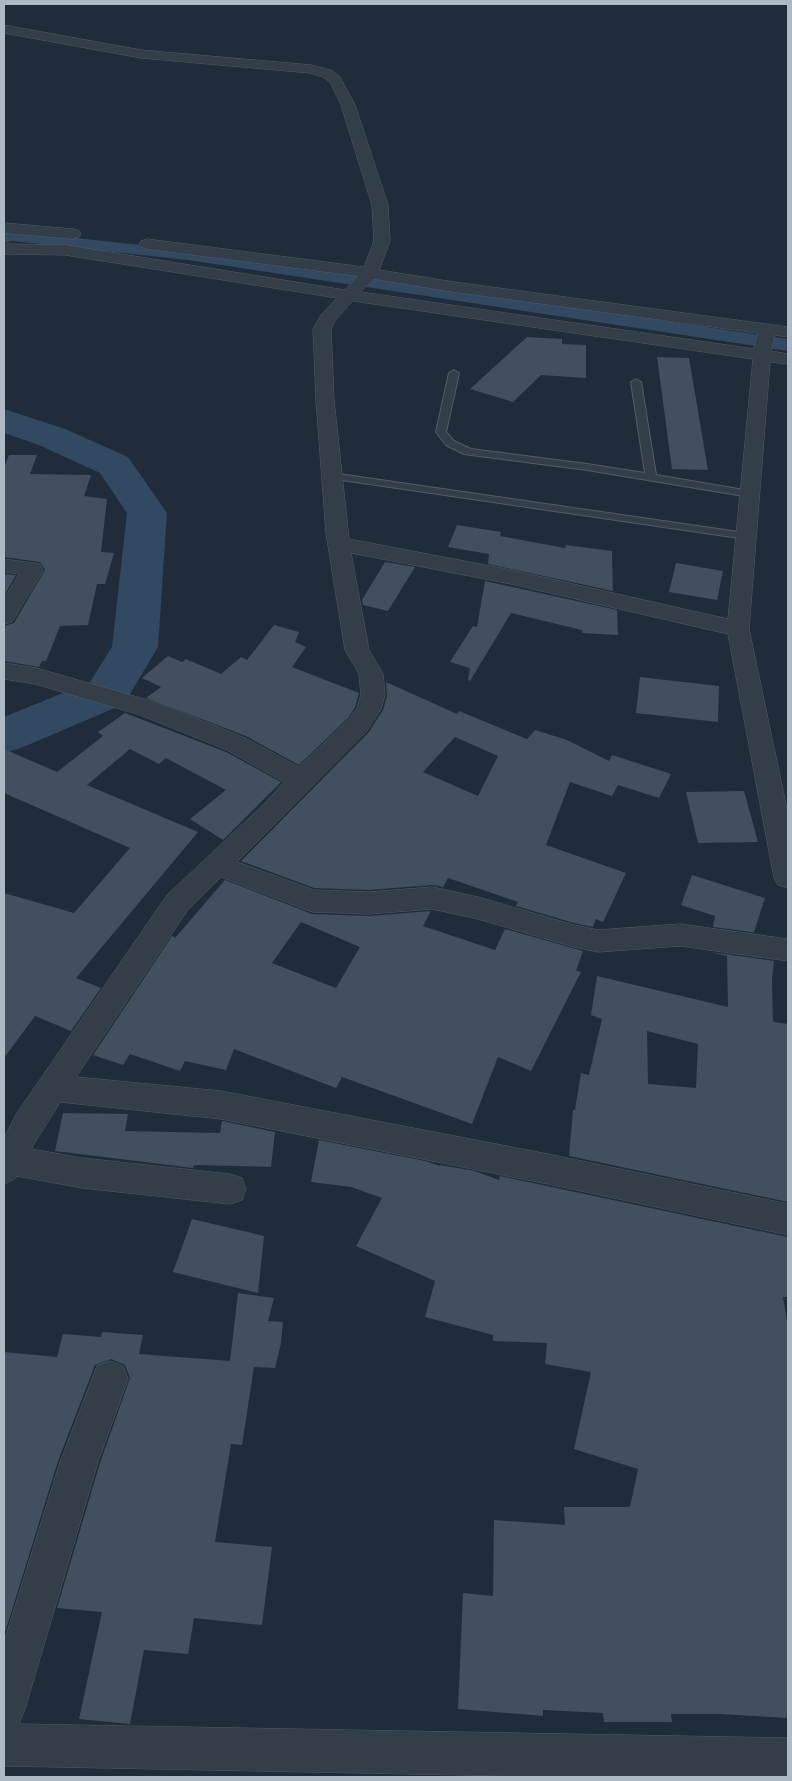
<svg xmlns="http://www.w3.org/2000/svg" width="792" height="1781" viewBox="0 0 792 1781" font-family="Jost,sans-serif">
<rect width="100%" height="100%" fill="#202c39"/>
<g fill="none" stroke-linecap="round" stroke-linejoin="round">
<!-- canal -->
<path fill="#324962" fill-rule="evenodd" d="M11,231l177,19 600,89v12l-600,-91 -176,-19 -8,2v-11z"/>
<!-- river -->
<path fill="#324962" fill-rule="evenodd" d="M4,409l61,20 63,28 39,56 -9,134 -34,57 -103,44 -17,5v-36l86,-35 22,-35 15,-134 -27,-40 -61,-28 -35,-12z"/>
</g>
<!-- building -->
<g fill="#414f5e" fill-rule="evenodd">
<path d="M527,337l35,2v5l24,1v33l-45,-3 -28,27 -43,-13z"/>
<path d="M657,357l32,1 19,112 -36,-1z"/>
<path d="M9,455h28l-7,19 61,1 -7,21 23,3 -6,53 13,1 -9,31h-8l-9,41 -28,1 -14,35h-4l-3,6 -35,-6v-35l10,-3 31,-53 -5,-8 -36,-5v-89z"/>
<path d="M457,525l44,7 -1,4 65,12 1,-3 46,6 1,40 -125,-27 1,-10 -41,-7z"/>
<path d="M385,562l30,5 -27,44 -25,-6 -1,-5z"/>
<path d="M676,563l47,8 -6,29 -48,-8z"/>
<path d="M4,574l12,1 -12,21z"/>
<path d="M485,581l132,29 1,25 -36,-2v-3l-71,-17 -41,68 -2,-1 2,-12 -20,-6 23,-36 4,1z"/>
<path d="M274,625l25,7 -4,10 11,5 -14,20 67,26 -4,14 -7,11 -49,47 -53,-29 -100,-38 15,-11 -19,-9 26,-22 14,6 4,-3 35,15 20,-17 6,3z"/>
<path d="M640,677l79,9 -1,36 -82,-9z"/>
<path d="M386,682l71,32 2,-3 68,28 8,-9 32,10 42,21 3,-6 59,19 -12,24 -41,-13 -6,11 -42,-14 -24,63 80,28 -23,49 -7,-3 -3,8 -19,-4 -58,-17 2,-4 -70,-24 -5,9 -11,-2 -63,5 -55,-2 -73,-27 128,-129 14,-22 4,-14zM455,737l43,19 -20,40 -55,-24z"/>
<path d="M125,713l101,39 55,30 -58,58 -33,-21 36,-29 -60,-32 -7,6 -29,-15 -43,36 111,47 -122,146 25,10 -30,43 -36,-15 -31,42v-165l70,20 56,-65 -126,-55v-44l53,23 46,-36 -5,-4z"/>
<path d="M744,791l14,51 -60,1 -12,-51z"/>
<path d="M692,875l73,23 -11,34 5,1 -46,-6 2,-11 -34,-11z"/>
<path d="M225,880l87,34 57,2 62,-5 -8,15 72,24 10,-21 78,22 -7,20 5,1 -50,99 -33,-14 -26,67 -130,-47 -6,11 -102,-39 -8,21 -41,-9 -5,10 -50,-17 -7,11 -30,-10 79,-119 3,2zM301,922l59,25 -24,41 -64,-25z"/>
<path d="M710,952l64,9 -2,19 1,42 15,2v178l-219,-46 4,-46h2l6,-37 8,2 13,-56 -11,-4 6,-39 131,31 -1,-51zM647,1031l51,13 -2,44 -48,-4z"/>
<path d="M63,1113l65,1 -3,17 95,2 2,-12 53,11 -4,35 -77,-2 -1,3 -138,-17z"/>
<path d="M319,1140l106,21 15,5v-1l35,6 24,9 1,-4 288,61v60h-5l5,30v391l-68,-4h-49l1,8h-68l-1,-9 -60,-3v6l-85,-7 5,-116 30,3 1,-76 71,5 -1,-18h66l8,-38 -64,-20 17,-77 -46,-8 2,-21 -54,-2v-6l-68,-18 10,-36 -79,-35 26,-48 -31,-11 -40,-5z"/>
<path d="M192,1219l72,17 -6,57 -85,-21z"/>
<path d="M238,1293l36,5 -6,23 15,1 -2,21 -6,25 -21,-1 -12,78 -11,-1 -16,98 57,5 -10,78 -68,-7 -6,36 -44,-4 -14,74 -51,-5 23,-107 -45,-4 43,-145 30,-85 -5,-13 -14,-6 -16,6 -37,96 -54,175v-284l53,5 6,-23 38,3 1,-5 41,3 -4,19 91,7z"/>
</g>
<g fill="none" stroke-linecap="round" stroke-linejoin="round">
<defs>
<g id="service">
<path d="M454,370l5,3 -13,59 8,9 17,8 116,15 58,9 -14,-91 5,-3 5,3 15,93 94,16 6,3 -6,3 -163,-27 -123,-16 -18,-9 -10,-13 13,-59z"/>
<path d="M332,473l414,60 6,3 -6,3 -418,-61 -1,-2 1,-2z"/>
</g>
<g id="minor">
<path d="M4,25l137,25 170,15 22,6 7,6 15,28 33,100 2,36 -11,29 75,12 334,45v10l-13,-2 -4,16 17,3v10l-18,-2 -21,267 39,185v74l-10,-3 -4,-7 -46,-244 -217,-50 -160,-31 18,97 14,24 2,21 -4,14 -14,22 -130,131 77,28 55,2 63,-5 46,10 96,28 24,5 82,-6 108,15v22l-108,-15 -82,6 -24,-5 -96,-28 -46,-10 -63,5 -57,-2 -91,-35 -34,34 -111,166 145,14 327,63 240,50v31l-240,-51 -327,-65 -161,-17 -29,47 51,9 148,16 12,4 4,11 -4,11 -12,4 -148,-16 -65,-12 -2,3 -11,5v-46l13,-25 150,-218 97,-91 20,-22 -57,-32 -87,-35 -105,-31 -31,-5v-16l32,5 122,35 87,35 54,29 50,-48 8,-11 4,-13 -2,-21 -14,-24 -19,-117 -10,-133 -3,-71 8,-14 16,-17 -272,-43 -61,-1v-10l61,1 280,45 13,-14 -211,-27 -6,-2 -2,-3 2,-3 6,-2 217,28 10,-26 -2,-36 -31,-100 -11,-23 -7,-5 -13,-4 -169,-15 -137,-25zM374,279l80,13 304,41 -4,16 -393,-57zM353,301l400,58 -25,260 -217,-49 -162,-31 -15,-139 -3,-71 4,-8z"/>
<path d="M4,223l69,6 6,2 2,3 -2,3 -6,2 -69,-6z"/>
<path d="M4,559l36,5 3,7 -31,51 -8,2v-25l15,-25 -15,-2z"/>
<path d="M110,1361l13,5 5,13 -30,83 -73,247 -6,15 769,14v39h-225l-559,-11v-124l56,-180 37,-96z"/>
</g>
</defs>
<!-- service casing -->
<use href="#service" stroke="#515c67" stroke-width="2"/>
<!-- minor casing -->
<use href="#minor" stroke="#515c67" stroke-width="1"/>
<!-- service -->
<use href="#service" fill="#343e49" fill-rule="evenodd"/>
<!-- minor -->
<use href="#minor" fill="#343e49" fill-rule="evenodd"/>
</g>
<!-- border -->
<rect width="792" height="1781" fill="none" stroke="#aeb9c6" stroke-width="10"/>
</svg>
